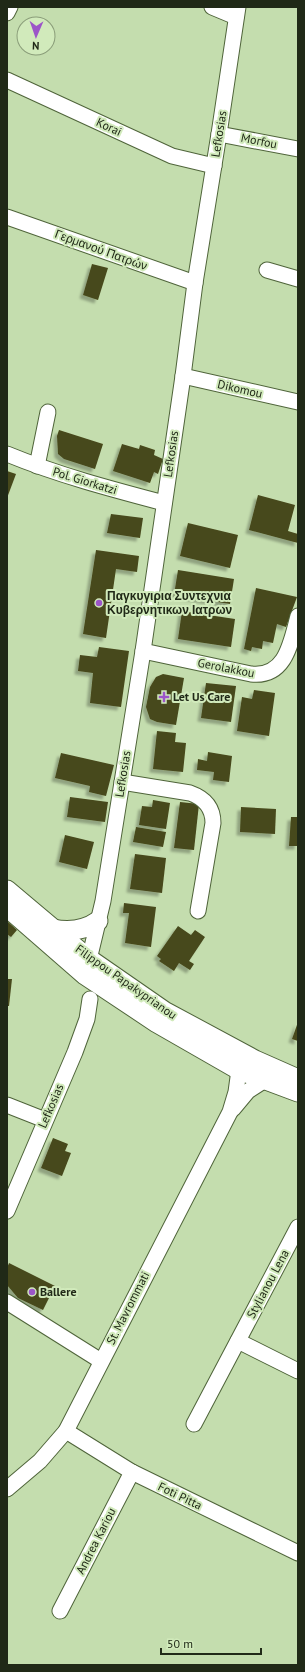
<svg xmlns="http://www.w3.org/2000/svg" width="305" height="1672" viewBox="0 0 305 1672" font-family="'PT Sans',sans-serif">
<defs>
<filter id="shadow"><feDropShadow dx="-3.5" dy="3.5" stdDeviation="1" flood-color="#0004"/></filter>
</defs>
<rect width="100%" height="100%" fill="#c4ddae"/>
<!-- building -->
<g fill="#47481b" filter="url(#shadow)">
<path d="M92,264l16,4 -10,32 -15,-5z"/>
<path d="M59,430l44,14 -8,25 -31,-10 -6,-5 -1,-18z"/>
<path d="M122,444l17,5 1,-4 15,5 -1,5 9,4 -5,15 -4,-2 -4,11 -37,-12z"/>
<path d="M7,471l9,3 -9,24z"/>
<path d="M258,495l37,10 -7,26 10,3v9l-49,-13z"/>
<path d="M111,514l32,4 -3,20 -33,-5z"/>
<path d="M188,523l50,12 -8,33 -50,-12z"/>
<path d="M96,550l43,6 -2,16 -21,-3 -10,69 -23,-4z"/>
<path d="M178,570l56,9 -4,25 -56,-9z"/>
<path d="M256,588l41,9 -11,30 -9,-3 -4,19 -10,-2 -1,8 -10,-2 -1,4 -7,-2z"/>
<path d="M182,611l53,8 -4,28 -53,-8z"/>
<path d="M99,647l30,4 -8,56 -31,-4 3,-30 -15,-2 2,-16 17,2z"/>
<path d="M163,674l21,4 -8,47 -19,-3 -7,-3 -4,-12 4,-20 6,-10z"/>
<path d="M206,683l30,3 -5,36 -30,-4z"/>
<path d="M254,690l21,3 -6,43 -32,-5 5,-34 10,2z"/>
<path d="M157,731l19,2 -1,9 11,1 -3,29 -30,-3z"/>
<path d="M208,752l24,4 -3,26 -16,-2 1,-8 -17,-2 1,-11 9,2z"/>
<path d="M61,753l53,12 -8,31 -17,-4 1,-6 -35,-8z"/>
<path d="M70,797l38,5 -3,20 -38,-5z"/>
<path d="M153,800l17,3 -4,26 -27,-4 3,-19 10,1z"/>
<path d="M180,802l19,2 -5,46 -20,-2z"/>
<path d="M241,807l35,2 -1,25 -35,-2z"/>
<path d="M291,817h7v29h-9z"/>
<path d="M136,827l30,5 -3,15 -30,-5z"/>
<path d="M65,835l29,7 -7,27 -28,-7z"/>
<path d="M135,854l31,4 -4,35 -32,-4z"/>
<path d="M124,903l32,4 -5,40 -26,-4 4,-30h-6z"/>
<path d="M7,921l10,9 -6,7 -4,-3z"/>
<path d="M178,926l13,9 4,-5 10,7 -16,24 5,3 -4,6 -11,-7 -5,8 -15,-10 2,-2 -4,-3z"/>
<path d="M7,979h5l-3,27h-2z"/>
<path d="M298,1022v19l-6,-2z"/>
<path d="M53,1138l15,6 -3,7 6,2 -9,23 -21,-8z"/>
<path d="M9,1263l46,23 -12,24 -25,-12 -11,-13v-17z"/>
</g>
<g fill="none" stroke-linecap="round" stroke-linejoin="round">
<defs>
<g id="minor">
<path d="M212,7l24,10"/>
<path d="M7,13l3,-6"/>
<path d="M7,80l165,76 42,10"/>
<path d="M219,134l79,15"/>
<path d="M7,217l188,66"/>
<path d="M267,270l31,9"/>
<path d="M183,376l115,26"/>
<path d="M7,454c51,21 104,35 157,49"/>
<path d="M37,466l11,-54"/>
<path d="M143,651l108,23c35,4 40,-32 47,-58"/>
<path d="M122,782l68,11c14,5 23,14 23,30l-15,88"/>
<path d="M87,968l16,-67 40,-250 40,-275 12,-93 24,-149 19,-127"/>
<path d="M7,1105l38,15"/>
<path d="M233,1109l15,-18 17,-11"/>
<path d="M7,1211l68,-159 12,-33 3,-20"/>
<path d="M7,1302l94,59"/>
<path d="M238,1341l60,30"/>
<path d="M194,1424l104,-197"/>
<path d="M66,1431l66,41 166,81"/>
<path d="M7,1489l33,-28 26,-30 164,-319 6,-20 3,-22"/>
<path d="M60,1611l72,-139"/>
</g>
<g id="major">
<path d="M7,890l82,69 75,52 91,49 43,19"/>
<path d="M7,907l78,68 72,48 82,47 59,22"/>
<path d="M53,929c16,3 31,2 45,-8"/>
</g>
</defs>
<!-- minor casing -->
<use href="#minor" stroke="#4f643a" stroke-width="17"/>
<!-- major casing -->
<use href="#major" stroke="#4f643a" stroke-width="21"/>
<!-- minor -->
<use href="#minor" stroke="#fff" stroke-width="15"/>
<!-- major -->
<use href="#major" stroke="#fff" stroke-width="19"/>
</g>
<!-- markers -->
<g fill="#9c55c8" stroke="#d1eabb" stroke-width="1.5">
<circle cx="99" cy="603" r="4"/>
<path d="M162 691h4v4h4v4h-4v4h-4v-4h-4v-4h4z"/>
<circle cx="32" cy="1292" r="4"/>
</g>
<g text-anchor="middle" stroke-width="4" stroke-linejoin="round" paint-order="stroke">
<!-- street labels -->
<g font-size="12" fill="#202917" stroke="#d1eabb">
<text transform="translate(109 127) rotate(25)" y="4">Korai</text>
<text transform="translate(219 134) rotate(-81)" y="4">Lefkosias</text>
<text transform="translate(259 141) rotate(11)" y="4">Morfou</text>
<text transform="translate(101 250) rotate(20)" y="4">Γερμανού Πατρών</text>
<text transform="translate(240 389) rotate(13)" y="4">Dikomou</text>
<text transform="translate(171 454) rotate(-82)" y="4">Lefkosias</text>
<text transform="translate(85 481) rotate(17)" y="4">Pol. Giorkatzi</text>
<text transform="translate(226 668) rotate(11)" y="4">Gerolakkou</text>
<text transform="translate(123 774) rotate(-81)" y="4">Lefkosias</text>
<text transform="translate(126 982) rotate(35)" y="4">Filippou Papakyprianou</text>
<text transform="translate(51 1106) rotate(-67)" y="4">Lefkosias</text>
<text transform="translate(268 1284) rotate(-62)" y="4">Stylianou Lena</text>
<text transform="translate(128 1308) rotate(-63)" y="4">St. Mavrommati</text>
<text transform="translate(180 1496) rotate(26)" y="4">Foti Pitta</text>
<text transform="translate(96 1541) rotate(-63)" y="4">Andrea Kariou</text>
</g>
<!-- poi labels -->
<g font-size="12" font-weight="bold" fill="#202917" stroke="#d1eabb" text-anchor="start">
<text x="107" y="600">Παγκυγιρια Συντεχνια<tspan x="107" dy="14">Κυβερνητικων Ιατρων</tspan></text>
<text x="173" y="701">Let Us Care</text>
<text x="40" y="1296">Ballere</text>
</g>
</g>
<!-- border -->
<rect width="305" height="1672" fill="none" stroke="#202917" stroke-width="16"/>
<!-- north arrow -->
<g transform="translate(36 36) rotate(182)"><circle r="19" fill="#d1eabb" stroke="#8a9d79"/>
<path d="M0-3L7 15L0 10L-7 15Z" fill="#9c55c8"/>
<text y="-6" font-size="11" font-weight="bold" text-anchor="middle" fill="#202917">N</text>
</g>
<!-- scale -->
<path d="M161 1648v6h100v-6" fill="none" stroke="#202917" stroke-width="2"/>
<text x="167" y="1648" font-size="12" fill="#202917" stroke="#d1eabb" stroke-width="3" paint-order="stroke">50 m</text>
</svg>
